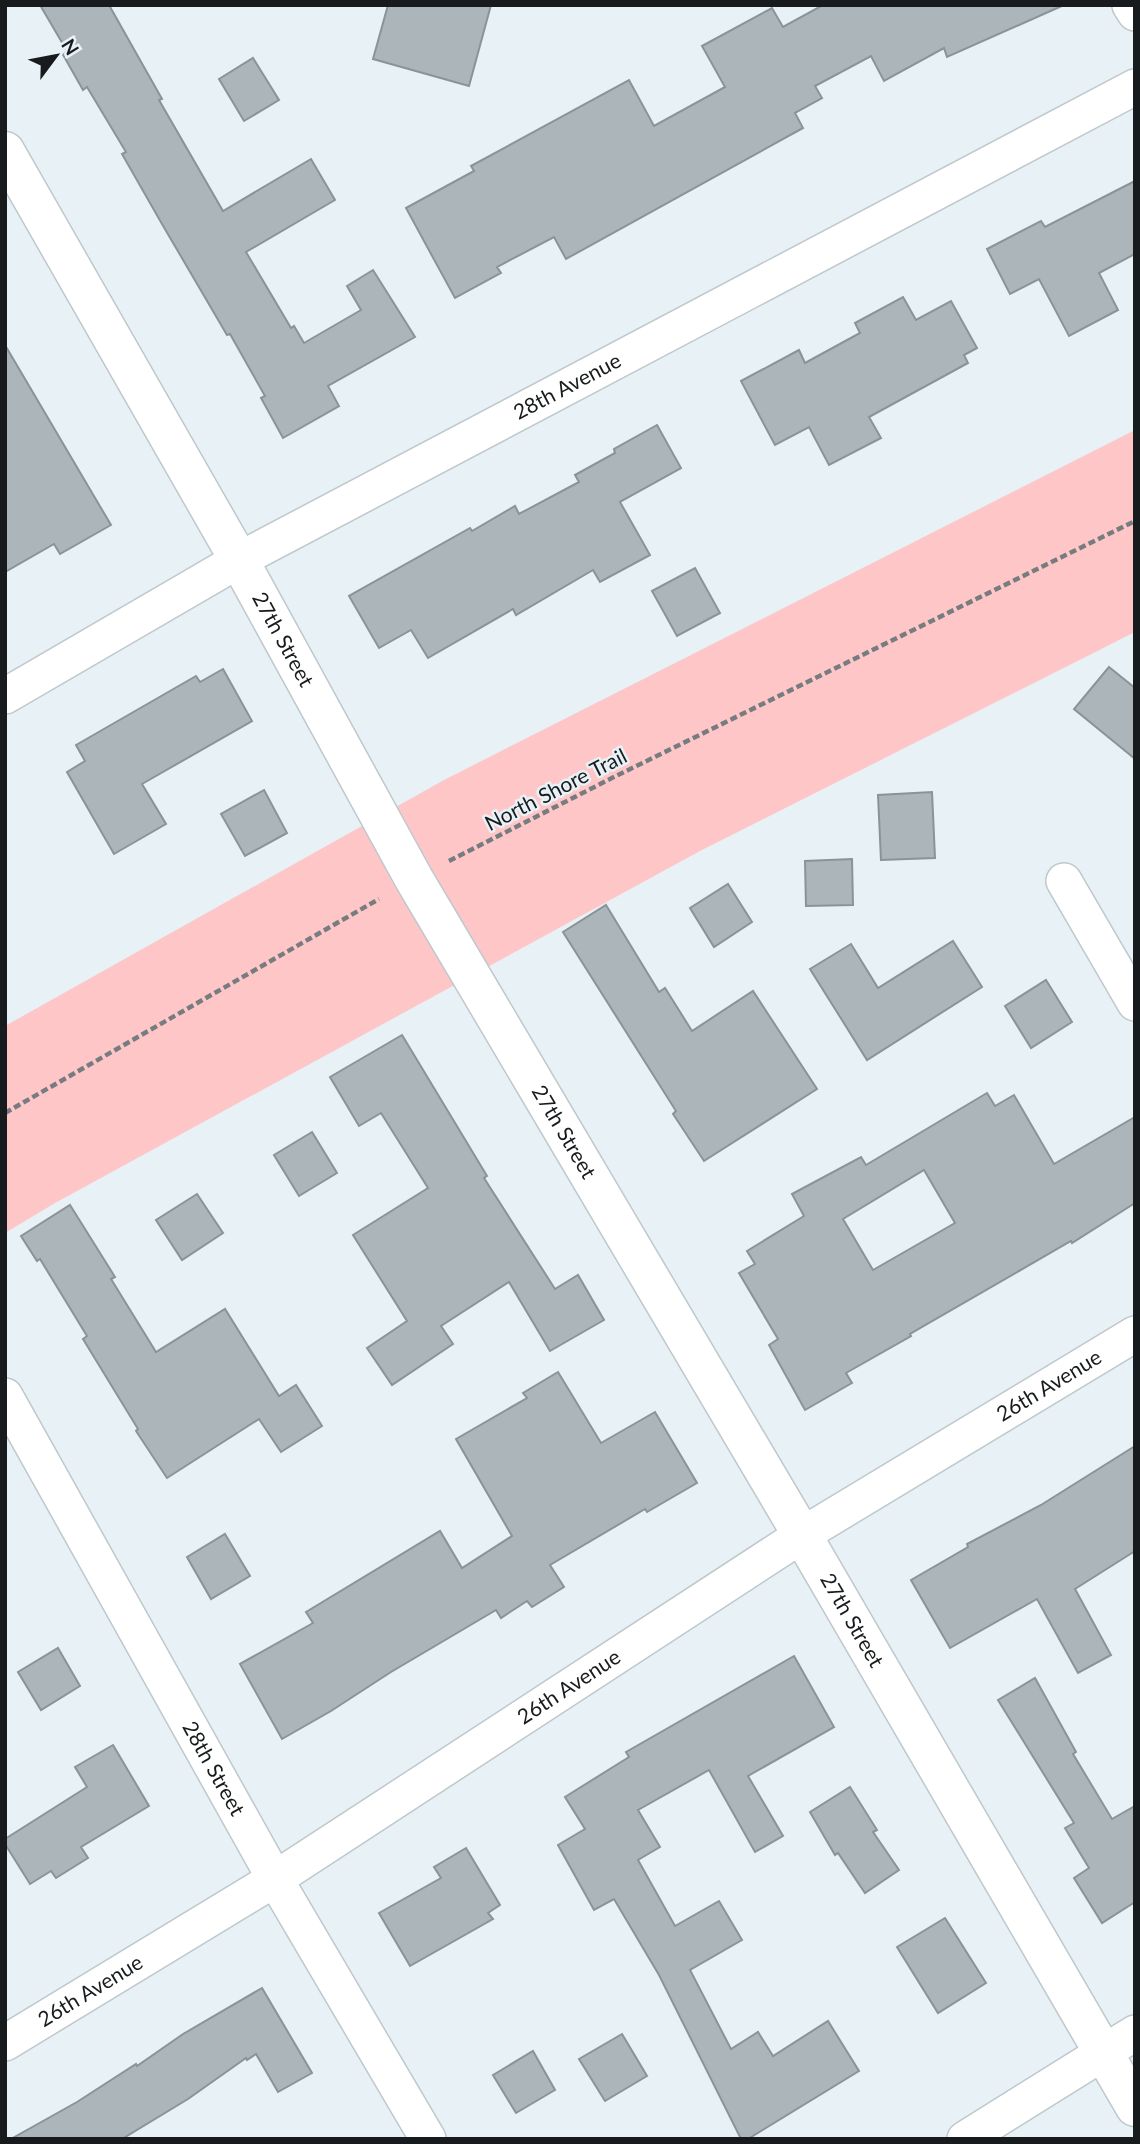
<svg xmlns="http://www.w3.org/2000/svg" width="1140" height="2144" viewBox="0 0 1140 2144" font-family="Lato,sans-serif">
<rect width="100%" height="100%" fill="#e7f1f6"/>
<!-- green -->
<path fill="#fec6c7" d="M1135,430v202l-435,219 -645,352 -50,30v-207l439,-246z"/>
<!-- building -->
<g fill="#acb5ba" stroke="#8a9498" stroke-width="2" fill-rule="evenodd">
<path d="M40,5h69l53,94 -3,1 64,111 88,-52 24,41 -89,52 45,76 3,-2 10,17 57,-33 -14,-24 26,-16 42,67 -87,49 11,20 -56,32 -22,-40 4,-2 -35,-62 -3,1 -65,-111 -40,-70 4,-2 -39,-65 -4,3 -21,-37 5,-2z"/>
<path d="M388,5h103l-22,81 -96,-27z"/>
<path d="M823,5h241l-117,52 -3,-9 -60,33 -13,-25 -56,30 7,12 -27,15 8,15 -237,131 -12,-22 -57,30 4,6 -46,25 -49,-90 68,-37 -3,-5 158,-86 25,46 71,-39 -23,-41 70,-38 11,19z"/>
<path d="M253,58l26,42 -35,21 -25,-42z"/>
<path d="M1135,181v73l-36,19 19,37 -49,26 -30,-57 -29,15 -23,-45 54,-28 4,6z"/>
<path d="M903,297l13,23 35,-19 26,47 -13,7 4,8 -99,54 12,21 -52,27 -20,-38 -34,18 -34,-64 58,-31 6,13 55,-30 -5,-10z"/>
<path d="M5,345l106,180 -51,29 -6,-10 -49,28z"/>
<path d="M657,425l24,43 -61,34 30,53 -50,27 -7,-12 -77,45 -3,-6 -85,49 -17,-28 -32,18 -30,-52 121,-68 2,3 43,-25 4,8 60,-32 -4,-7 40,-22 -1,-4z"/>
<path d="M695,568l25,45 -43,23 -25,-45z"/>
<path d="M1109,667l26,21v71l-61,-50z"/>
<path d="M223,669l29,52 -110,63 24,40 -52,30 -47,-82 18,-11 -9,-16 120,-69 4,6z"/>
<path d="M264,790l23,43 -42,23 -24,-42z"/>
<path d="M932,792l3,66 -54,2 -3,-65z"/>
<path d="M852,859l1,46 -47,1 -1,-45z"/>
<path d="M728,884l24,38 -38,25 -24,-39z"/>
<path d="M606,905l53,87 6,-4 27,43 61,-40 64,98 -113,72 -31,-47 3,-3 -113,-179z"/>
<path d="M953,941l29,46 -115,73 -57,-91 41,-25 27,44z"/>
<path d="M1046,980l26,42 -41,26 -26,-42z"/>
<path d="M402,1035l85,141 -3,2 71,111 23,-14 26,45 -54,31 -41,-69 -68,44 12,18 -61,41 -25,-37 40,-27 -54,-86 75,-47 -47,-75 -22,13 -29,-49z"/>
<path d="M987,1093l8,13 19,-11 40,69 81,-47v86l-63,40 -1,-2 -161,93 1,2 -65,37 6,10 -47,27 -36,-65 9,-6 -39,-66 16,-9 -8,-13 57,-35 -12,-22 69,-37 5,8zM924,1170l31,53 -82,47 -30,-51z"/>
<path d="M312,1132l25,41 -38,23 -25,-41z"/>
<path d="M197,1194l26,39 -41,27 -26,-40z"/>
<path d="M70,1205l45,72 -4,2 45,73 69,-43 54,87 17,-11 26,41 -41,26 -22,-33 -92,59 -31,-47 2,-2 -55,-90 4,-3 -47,-77 -3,2 -16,-25z"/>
<path d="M558,1372l43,71 54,-31 42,71 -50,29 -2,-3 -95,56 14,22 -32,20 -5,-6 -26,17 -5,-8 -105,62 -60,39 -49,28 -42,-75 73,-41 -7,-11 134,-81 22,37 50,-32 -56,-97 71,-41 -4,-5z"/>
<path d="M1135,1446v105l-60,38 36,66 -33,18 -41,-74 -87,49 -39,-68 57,-33 -1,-3 74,-39z"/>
<path d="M225,1534l25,42 -39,23 -24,-42z"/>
<path d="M58,1648l22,38 -39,24 -23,-38z"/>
<path d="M794,1656l40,71 -86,49 35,60 -28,16 -46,-82 -71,40 22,37 -22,13 37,66 44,-25 23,39 -52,30 41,79 27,-17 15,24 55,-35 31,50 -111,68h-7l-82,-164 -45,-76 -20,11 -36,-65 27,-16 -20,-32 64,-40 -3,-5z"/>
<path d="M1035,1678l41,74 -3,2 39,65 23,-13v96l-33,21 -28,-45 15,-10 -24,-40 9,-5 -76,-123z"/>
<path d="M113,1745l36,61 -68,41 7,11 -32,20 -5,-7 -21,13 -25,-40v-5l82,-52 -12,-20z"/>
<path d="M850,1787l27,43 -4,2 26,38 -34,23 -27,-40 -3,2 -25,-43z"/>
<path d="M466,1848l34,57 -12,8 5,6 -83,47 -31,-53 62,-35 -7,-11z"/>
<path d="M945,1918l41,65 -48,30 -41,-66z"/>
<path d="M262,1988l50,85 -34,19 -22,-38 -9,6 -1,-2 -58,41 -66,40h-111l66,-37 59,-38 1,2 46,-32z"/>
<path d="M622,2034l25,42 -42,25 -26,-42z"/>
<path d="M533,2051l22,39 -39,23 -23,-38z"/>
</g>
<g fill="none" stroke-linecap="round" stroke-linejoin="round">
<defs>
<g id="minor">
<path d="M1130,5l5,8"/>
<path id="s1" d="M5,696l234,-136 896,-473"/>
<path d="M1064,881l71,122"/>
<path id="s2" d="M5,1396l270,483 153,260"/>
<path id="s3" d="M5,2043l270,-164 527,-344 333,-201"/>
<path d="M965,2139l170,-106"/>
</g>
<g id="tertiary">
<path id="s4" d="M5,151l234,409 175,319 388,656 333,572"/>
</g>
</defs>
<!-- minor casing -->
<use href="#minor" stroke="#bec8cd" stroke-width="38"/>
<!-- tertiary casing -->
<use href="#tertiary" stroke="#bec8cd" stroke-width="41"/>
<!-- path -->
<g stroke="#767c7f" stroke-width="4.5" stroke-dasharray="7 3.5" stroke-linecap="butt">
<path d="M449,861l167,-85 519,-255"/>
<path d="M5,1113l374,-214"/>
</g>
<!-- minor -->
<use href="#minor" stroke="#fff" stroke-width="35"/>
<!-- tertiary -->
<use href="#tertiary" stroke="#fff" stroke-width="38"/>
</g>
<g text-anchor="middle" stroke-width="5" stroke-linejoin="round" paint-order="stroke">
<!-- street labels -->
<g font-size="21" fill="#181b1d" stroke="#e7f1f6">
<text dy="7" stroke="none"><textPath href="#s1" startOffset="642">28th Avenue</textPath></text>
<text dy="7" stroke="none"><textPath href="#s4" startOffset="562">27th Street</textPath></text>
<text transform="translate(556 790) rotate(-27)" y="7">North Shore Trail</text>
<text dy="7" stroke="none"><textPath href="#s4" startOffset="1129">27th Street</textPath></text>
<text dy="7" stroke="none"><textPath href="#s3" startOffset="1234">26th Avenue</textPath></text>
<text dy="7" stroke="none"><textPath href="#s4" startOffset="1696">27th Street</textPath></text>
<text dy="7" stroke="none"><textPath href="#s3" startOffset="667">26th Avenue</textPath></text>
<text dy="7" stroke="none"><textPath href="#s2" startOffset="427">28th Street</textPath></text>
<text dy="7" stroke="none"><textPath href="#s3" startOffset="100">26th Avenue</textPath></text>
</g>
</g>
<!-- border -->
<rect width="1140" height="2144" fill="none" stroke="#181b1d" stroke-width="14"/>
<!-- north arrow -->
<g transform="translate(56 56) rotate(58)" stroke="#e7f1f6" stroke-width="5" paint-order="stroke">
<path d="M0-5L12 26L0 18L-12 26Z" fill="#181b1d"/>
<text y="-10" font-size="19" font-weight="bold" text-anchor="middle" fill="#181b1d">N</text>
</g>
</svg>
